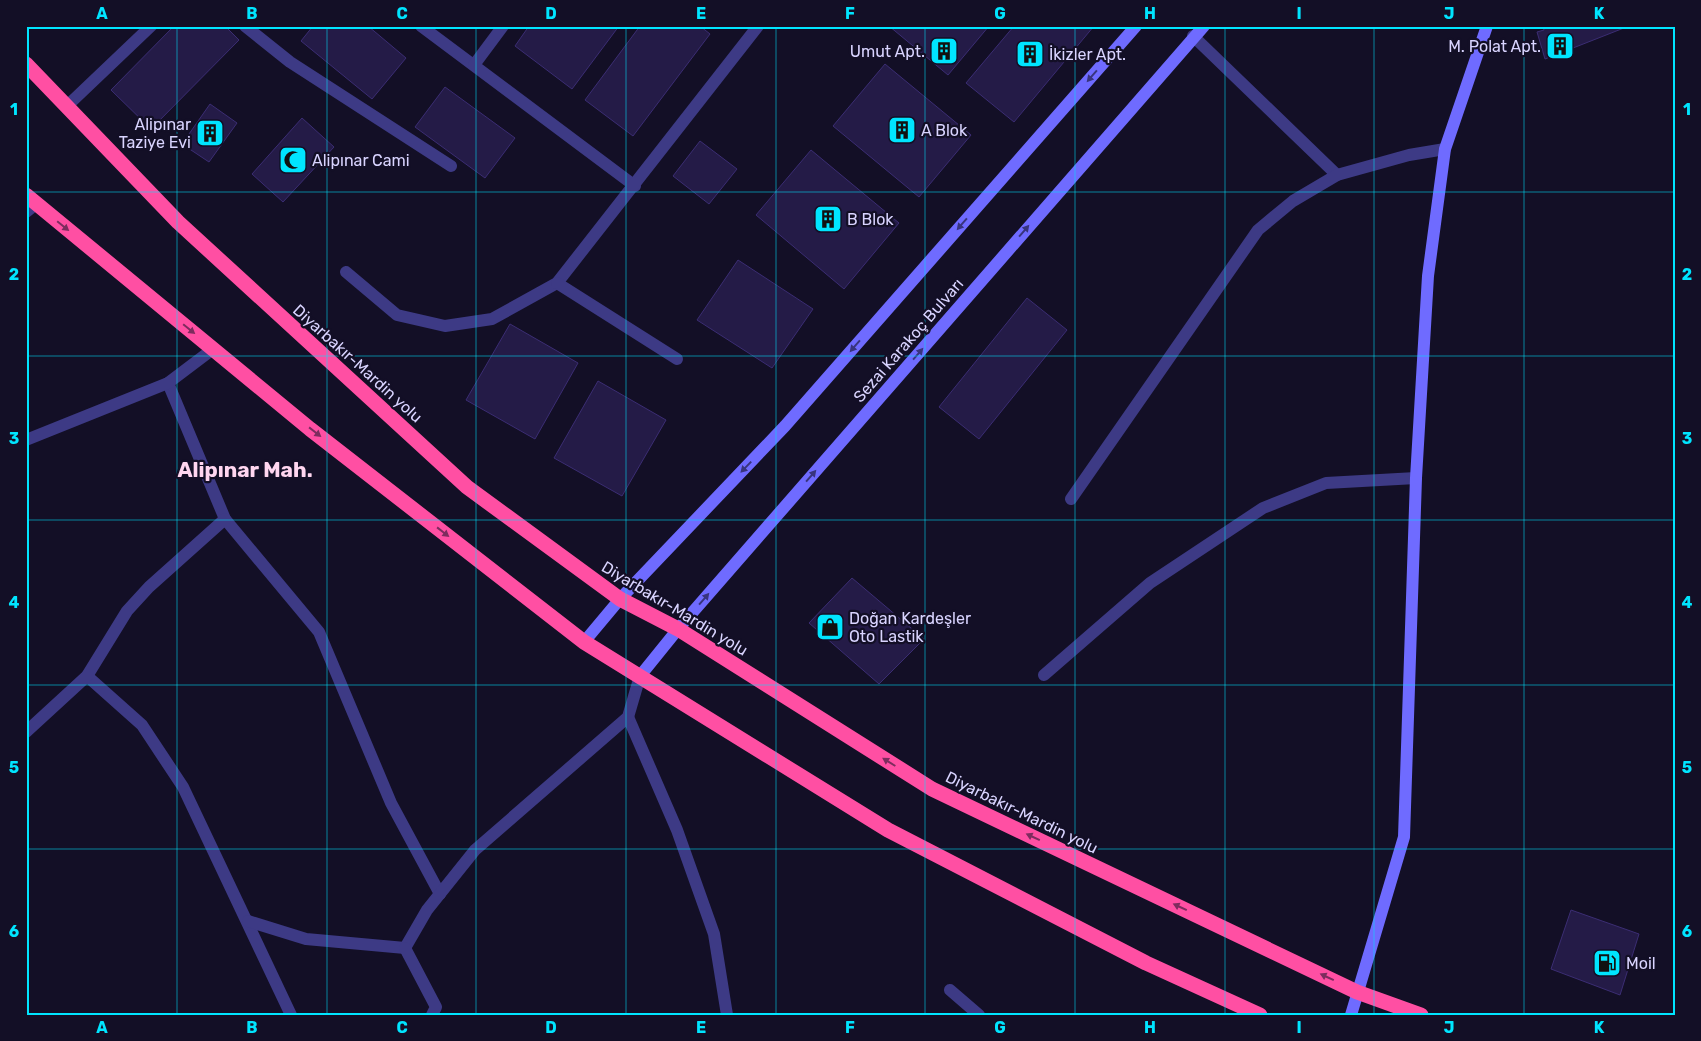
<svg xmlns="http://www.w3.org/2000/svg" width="1701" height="1041" viewBox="0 0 1701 1041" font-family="Rubik,sans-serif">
<rect width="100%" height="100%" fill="#130f26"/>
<!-- building -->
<g fill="#241b47" stroke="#3b2d73">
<path d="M174,26h51l14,14 -88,89 -40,-39z"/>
<path d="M313,26h55l38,32 -34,41 -71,-58z"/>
<path d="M529,26h90l-47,63 -57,-43z"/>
<path d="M640,26h60l10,8 -77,102 -48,-36z"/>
<path d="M889,26h100l-41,49z"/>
<path d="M1014,26h80l-80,96 -48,-39z"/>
<path d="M1543,26h86l-84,33 -8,-27 7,-2z"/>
<path d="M885,64l86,71 -52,62 -86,-71z"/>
<path d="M445,87l70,51 -30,40 -70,-51z"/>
<path d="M210,104l27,19 -28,39 -27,-18z"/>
<path d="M302,118l32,29 -51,55 -31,-28z"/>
<path d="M700,141l37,28 -28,35 -36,-28z"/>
<path d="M811,150l88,73 -55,66 -88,-74z"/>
<path d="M738,260l75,49 -41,59 -75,-48z"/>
<path d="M1027,298l40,32 -88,109 -40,-32z"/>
<path d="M510,324l68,39 -43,76 -69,-39z"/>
<path d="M598,381l68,39 -44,76 -68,-38z"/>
<path d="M852,578l72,61 -45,45 -70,-61z"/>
<path d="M1571,910l68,24 -19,61 -69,-26z"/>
</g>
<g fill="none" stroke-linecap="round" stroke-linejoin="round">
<!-- street -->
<g stroke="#3d3a85" stroke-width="12">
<path d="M245,26l45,36 161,104"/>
<path d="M421,26l214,160"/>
<path d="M1193,36l144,139"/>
<path d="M474,65l29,-39"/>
<path d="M67,106l84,-80"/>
<path d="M26,212l10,-8"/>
<path d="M346,272l51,43 48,11 47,-7 65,-36 201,-257"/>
<path d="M557,283l120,76"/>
<path d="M168,383l57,136 94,113 72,171 49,91"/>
<path d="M26,440l142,-57 45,-34"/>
<path d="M1071,499l187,-269 35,-29 44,-26 72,-20 36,-6"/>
<path d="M1044,675l106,-92 113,-75 63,-25 90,-5"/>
<path d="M87,676l55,49 41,62 108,228"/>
<path d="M628,717l49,113 37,104 13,81"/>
<path d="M26,732l61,-56 40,-65 22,-24 76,-68"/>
<path d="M248,921l58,18 99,9 22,-38 48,-60 153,-133 12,-41"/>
<path d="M405,948l31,59 -4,8"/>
<path d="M950,990l29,25"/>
</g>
<!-- secondary -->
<g stroke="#6f6bff" stroke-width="12">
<path d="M584,642l36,-43 165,-173 351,-400"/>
<path d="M640,676l38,-47 526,-603"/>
<path d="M1351,1015l53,-178 12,-359 12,-202 17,-127 42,-123"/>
</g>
<!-- highway -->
<g stroke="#ff4fa3" stroke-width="15">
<path d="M26,64l152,158 289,265 153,112 58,30 254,160 425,203 64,23"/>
<path d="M26,195l284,234 274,213 304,188 258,133 114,52"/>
</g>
</g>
<!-- one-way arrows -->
<defs><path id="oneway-solid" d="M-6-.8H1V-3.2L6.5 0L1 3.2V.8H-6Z" transform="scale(1.25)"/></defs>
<g fill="#38347d">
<use href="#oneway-solid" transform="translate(1092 76) rotate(131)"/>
<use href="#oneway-solid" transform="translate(962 224) rotate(131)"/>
<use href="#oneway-solid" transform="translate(1024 231) rotate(-49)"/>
<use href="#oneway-solid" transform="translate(855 346) rotate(131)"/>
<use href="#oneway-solid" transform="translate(918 354) rotate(-49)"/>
<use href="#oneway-solid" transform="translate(746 467) rotate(134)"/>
<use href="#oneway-solid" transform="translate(811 476) rotate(-49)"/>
<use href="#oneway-solid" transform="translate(704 599) rotate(-49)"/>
</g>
<g fill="#7d2c5e">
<use href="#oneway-solid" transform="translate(63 226) rotate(39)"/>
<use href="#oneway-solid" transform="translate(189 329) rotate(39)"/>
<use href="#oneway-solid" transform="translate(315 432) rotate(38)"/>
<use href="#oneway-solid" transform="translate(443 532) rotate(38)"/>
<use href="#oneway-solid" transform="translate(889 762) rotate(-148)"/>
<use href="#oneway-solid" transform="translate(1033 837) rotate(-155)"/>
<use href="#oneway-solid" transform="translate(1180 907) rotate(-155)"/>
<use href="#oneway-solid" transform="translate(1327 977) rotate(-155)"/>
</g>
<!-- grid -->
<path fill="none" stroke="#00e5ff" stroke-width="1" stroke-opacity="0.55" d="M177,26v989M327,26v989M476,26v989M626,26v989M776,26v989M925,26v989M1075,26v989M1225,26v989M1374,26v989M1524,26v989M26,192h1649M26,356h1649M26,520h1649M26,685h1649M26,849h1649"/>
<!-- icons -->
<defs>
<symbol id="building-square" viewBox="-11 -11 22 22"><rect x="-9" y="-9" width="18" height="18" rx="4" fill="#00e5ff" stroke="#130f26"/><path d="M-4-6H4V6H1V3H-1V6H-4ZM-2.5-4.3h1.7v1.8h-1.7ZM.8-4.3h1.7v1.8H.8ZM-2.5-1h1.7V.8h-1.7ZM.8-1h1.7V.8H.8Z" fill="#111"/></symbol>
<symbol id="mosque-square" viewBox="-11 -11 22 22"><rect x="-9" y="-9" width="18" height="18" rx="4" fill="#00e5ff" stroke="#130f26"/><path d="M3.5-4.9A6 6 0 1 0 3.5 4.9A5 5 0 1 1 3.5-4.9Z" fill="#111"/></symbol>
<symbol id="shop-square" viewBox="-11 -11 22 22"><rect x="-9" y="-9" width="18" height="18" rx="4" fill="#00e5ff" stroke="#130f26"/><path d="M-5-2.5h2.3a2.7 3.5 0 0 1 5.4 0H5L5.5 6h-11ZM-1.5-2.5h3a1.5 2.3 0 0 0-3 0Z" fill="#111"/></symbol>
<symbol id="fuel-square" viewBox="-11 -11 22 22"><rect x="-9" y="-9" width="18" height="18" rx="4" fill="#00e5ff" stroke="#130f26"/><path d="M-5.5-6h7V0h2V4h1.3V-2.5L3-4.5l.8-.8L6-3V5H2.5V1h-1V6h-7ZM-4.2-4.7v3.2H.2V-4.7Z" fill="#111"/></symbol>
</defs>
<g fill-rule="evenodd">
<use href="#building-square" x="1544" y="30" width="32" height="32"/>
<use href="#building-square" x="928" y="35" width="32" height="32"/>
<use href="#building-square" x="1014" y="38" width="32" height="32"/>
<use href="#building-square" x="886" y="114" width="32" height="32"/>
<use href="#building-square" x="194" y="117" width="32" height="32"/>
<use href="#mosque-square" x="277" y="144" width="32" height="32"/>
<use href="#building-square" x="812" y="203" width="32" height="32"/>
<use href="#shop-square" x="814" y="611" width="32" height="32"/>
<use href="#fuel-square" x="1591" y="947" width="32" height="32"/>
</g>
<g text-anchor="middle" stroke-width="4.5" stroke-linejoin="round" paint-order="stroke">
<!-- poi labels -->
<g font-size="16" fill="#d9d4ff" stroke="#130f26" text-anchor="start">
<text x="1541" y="52" text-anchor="end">M. Polat Apt.</text>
<text x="925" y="57" text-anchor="end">Umut Apt.</text>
<text x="1049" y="60">İkizler Apt.</text>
<text x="191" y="130" text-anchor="end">Alipınar<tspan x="191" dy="18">Taziye Evi</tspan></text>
<text x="921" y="136">A Blok</text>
<text x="312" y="166">Alipınar Cami</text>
<text x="847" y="225">B Blok</text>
<text x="849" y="624">Doğan Kardeşler<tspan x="849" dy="18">Oto Lastik</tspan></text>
<text x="1626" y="969">Moil</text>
</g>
<!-- street labels -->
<g font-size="16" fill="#d9d4ff" stroke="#130f26">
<text transform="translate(908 340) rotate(-49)" y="6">Sezai Karakoç Bulvarı</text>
<text transform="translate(358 363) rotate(42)" y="6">Diyarbakır-Mardin yolu</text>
<text transform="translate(675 608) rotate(31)" y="6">Diyarbakır-Mardin yolu</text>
<text transform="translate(1022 812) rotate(26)" y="6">Diyarbakır-Mardin yolu</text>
</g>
<!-- district labels -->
<g font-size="21" font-weight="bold" fill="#ffd6f0" stroke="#130f26">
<text x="245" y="477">Alipınar Mah.</text>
</g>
</g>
<!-- border -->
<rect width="1701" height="1041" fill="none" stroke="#130f26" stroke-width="55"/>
<rect x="28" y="28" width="1646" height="986" fill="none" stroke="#00e5ff" stroke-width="2"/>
<g font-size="16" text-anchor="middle" font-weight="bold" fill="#00e5ff">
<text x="102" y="19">A</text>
<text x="252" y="19">B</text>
<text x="402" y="19">C</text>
<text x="551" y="19">D</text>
<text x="701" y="19">E</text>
<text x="850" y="19">F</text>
<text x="1000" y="19">G</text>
<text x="1150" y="19">H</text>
<text x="1299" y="19">I</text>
<text x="1449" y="19">J</text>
<text x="1599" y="19">K</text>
<text x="14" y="115">1</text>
<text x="1687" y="115">1</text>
<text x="14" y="280">2</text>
<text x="1687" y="280">2</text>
<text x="14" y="444">3</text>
<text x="1687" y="444">3</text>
<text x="14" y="608">4</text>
<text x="1687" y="608">4</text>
<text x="14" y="773">5</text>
<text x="1687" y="773">5</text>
<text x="14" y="937">6</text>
<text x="1687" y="937">6</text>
<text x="102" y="1033">A</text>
<text x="252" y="1033">B</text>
<text x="402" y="1033">C</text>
<text x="551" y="1033">D</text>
<text x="701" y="1033">E</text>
<text x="850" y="1033">F</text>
<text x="1000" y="1033">G</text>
<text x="1150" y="1033">H</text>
<text x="1299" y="1033">I</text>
<text x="1449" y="1033">J</text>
<text x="1599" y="1033">K</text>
</g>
</svg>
